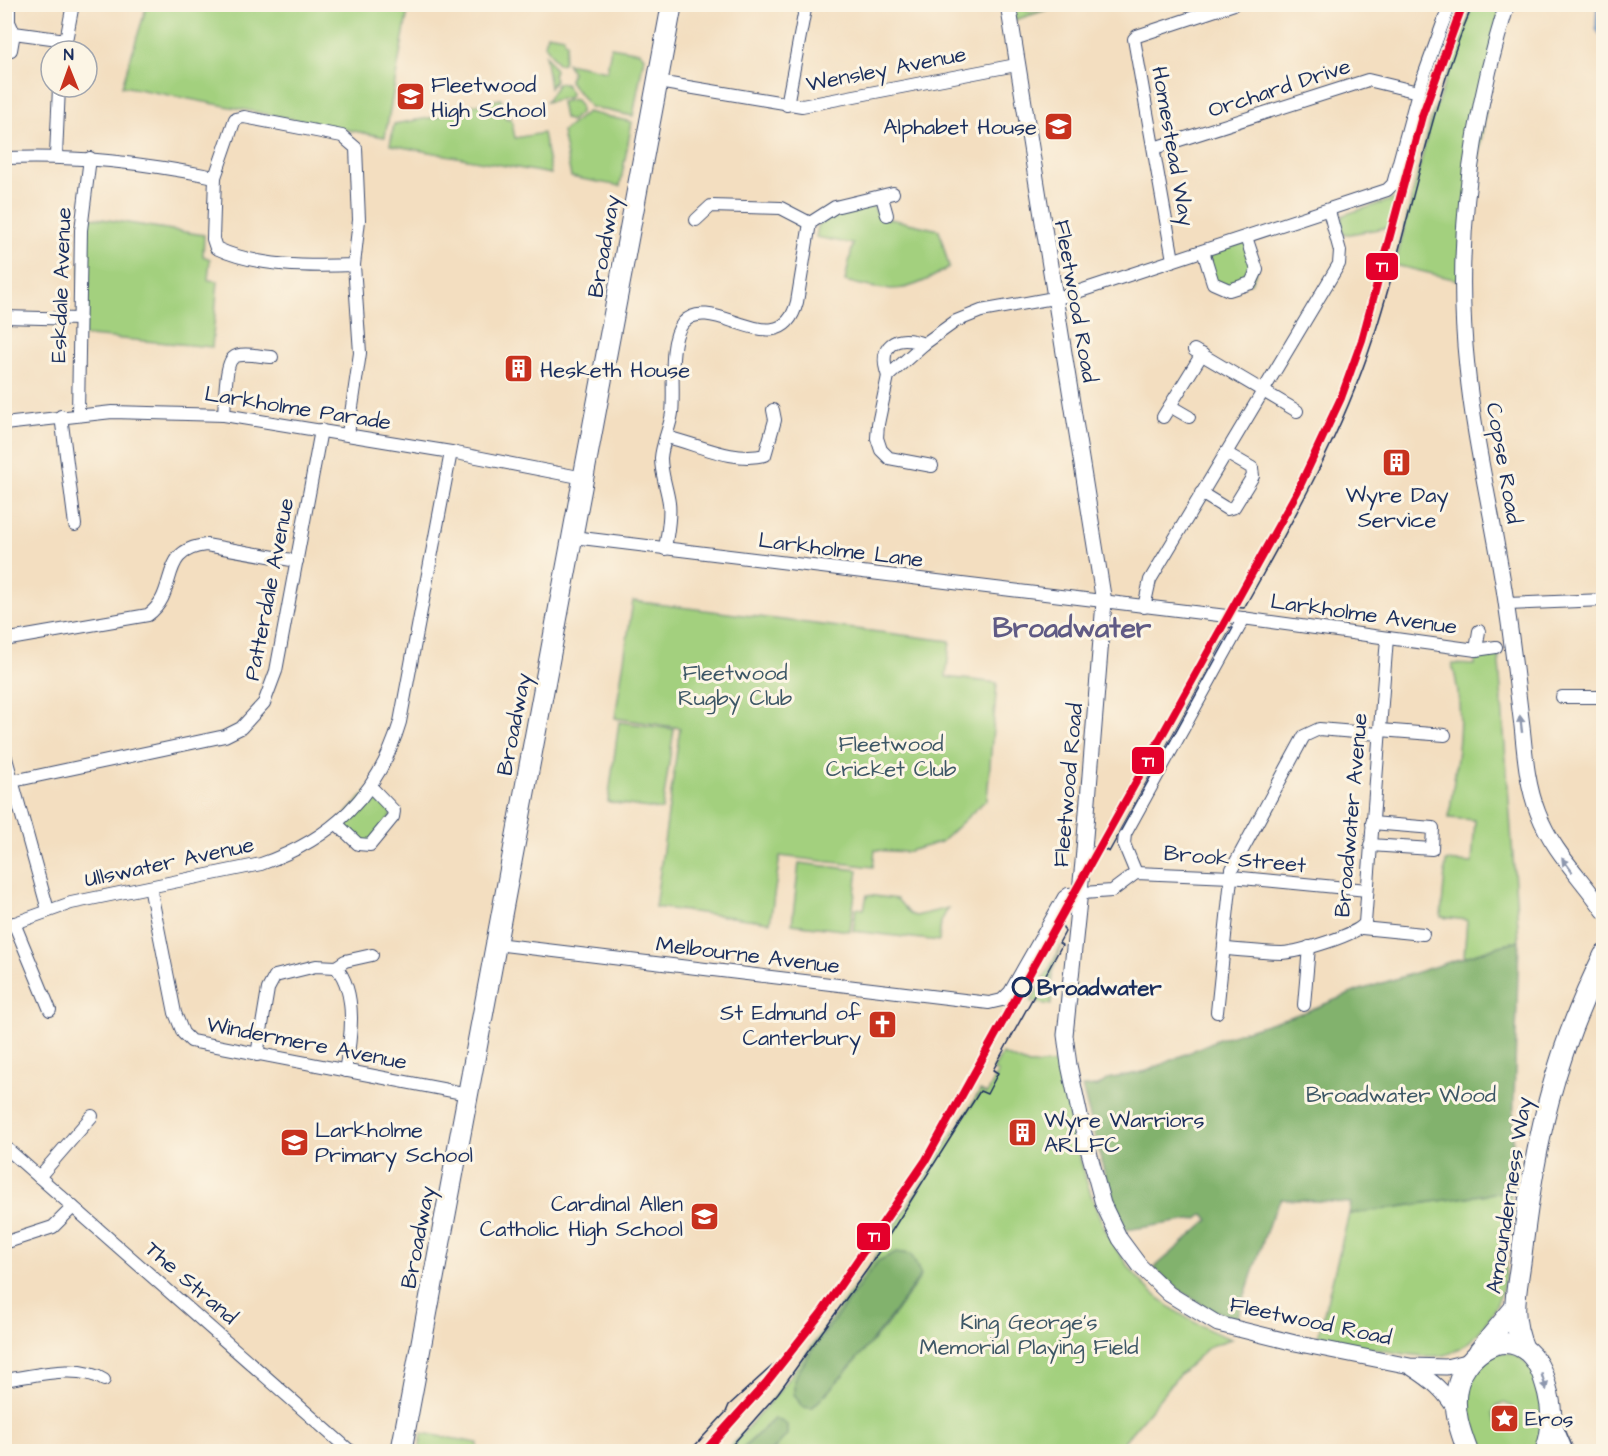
<svg xmlns="http://www.w3.org/2000/svg" width="1608" height="1456" viewBox="0 0 1608 1456" font-family="'Architects Daughter',sans-serif">
<rect width="100%" height="100%" fill="#fcf5e5"/>
<filter id="ink" filterUnits="userSpaceOnUse"><feTurbulence type="fractalNoise" baseFrequency=".0167" numOctaves="2"/><feDisplacementMap in="SourceGraphic" scale="12" xChannelSelector="R" yChannelSelector="G"/><feConvolveMatrix kernelMatrix="1 2 1 2 8 2 1 2 1" color-interpolation-filters="sRGB"/></filter>
<filter id="wash" filterUnits="userSpaceOnUse"><feTurbulence type="fractalNoise" baseFrequency=".008" numOctaves="4" result="noise"/><feDisplacementMap in="SourceGraphic" scale="24" xChannelSelector="R" yChannelSelector="G"/><feGaussianBlur stdDeviation="1.35" result="paint"/><feColorMatrix in="noise" values="0 0 0 0 0 0 0 0 0 0 0 0 0 0 0 0 0 1.4 0 .05"/><feComposite in="paint" operator="in"/></filter>
<g filter="url(#wash)">
<rect width="100%" height="100%" fill="#f3dec0"/>
<!-- green -->
<g fill="#a3d07e" stroke="#5f806e" stroke-width="1.5" fill-rule="evenodd">
<path d="M147,5h262l-24,132 -263,-51z"/>
<path d="M1013,5h6l12,7 31,-7 -47,15z"/>
<path d="M1473,5h27l-38,276 -67,-16 36,-145z"/>
<path d="M547,34l17,3v4l3,1 -4,21 -5,1 -13,-19z"/>
<path d="M611,47l29,5 4,5 -11,59 -43,-9 -21,-26 3,-9 -5,-9 40,8z"/>
<path d="M545,54l10,16 -2,5 2,5 -5,8z"/>
<path d="M558,83l7,1 6,9 -1,4 -24,5z"/>
<path d="M501,99l5,20 5,-1 4,20 28,-5 8,41 -161,-29 4,-21 47,-8 -1,-4z"/>
<path d="M575,99l5,6v8l-9,8 -7,-3 -3,-16z"/>
<path d="M587,112l45,10 -12,64 -49,-9 -9,-45z"/>
<path d="M1397,198l-7,29 -46,8 -3,-13 2,-7z"/>
<path d="M867,204h5l6,11 4,2 57,13 10,37c-41,27 -58,26 -104,14l8,-37 -37,-7 2,-11 18,-12z"/>
<path d="M83,216l121,19 -1,21 7,3 -2,21 10,1 -6,66 -134,-12z"/>
<path d="M1246,237l11,33 -6,13 -22,7 -16,-7 -10,-32z"/>
<path d="M633,601l317,40 -4,36 51,6 -10,116 -46,43 -35,10 -31,-2 -2,17 -93,-11 -10,66 -115,-15 25,-179 -65,-10z"/>
<path d="M1498,648l21,292 -55,17 3,-37 -26,-3 5,-56 26,2 3,-43 -26,-2c6,-55 19,-99 3,-154l23,1 1,-14z"/>
<path d="M619,722l55,7 -12,81 -54,-8z"/>
<path d="M371,787l23,24 -24,34 -33,-21z"/>
<path d="M799,863l59,7 -8,61 -58,-7z"/>
<path d="M867,895l30,4 13,15 6,2 32,-8 -7,14 -2,19 -86,-10 3,-23 8,1z"/>
<path d="M1062,945l-10,27 -1,33 -20,-3z"/>
<path d="M1002,1054l27,11 31,-2c24,124 39,226 171,276l-21,7 -31,29 -63,76h-344l15,-17 -13,-15 -34,32 -14,1 52,-59 91,-126 111,-176 7,3 11,-21 -5,-3zM921,1276l-36,51 -73,81z"/>
<path d="M1494,1193l17,2c-3,28 -2,59 -7,87 -6,30 -29,64 -59,73 -19,6 -104,-12 -127,-18l31,-123z"/>
<path d="M1495,1352c9,1 20,0 27,7 15,12 23,48 21,66 -1,9 -6,19 -10,26l-56,-2c-8,-22 -23,-59 -5,-81 5,-6 17,-11 23,-16zM1504,1403l8,3 3,12c-2,8 -12,9 -18,5l-4,-10 4,-8z"/>
<path d="M422,1433l56,10 -1,8 -58,1z"/>
</g>
<!-- forest -->
<g fill="#82b26d" stroke="#4e7066" stroke-width="1.5">
<path d="M1519,940l-8,255 -17,-2 -145,21 2,-11 -70,-4 -11,21 -33,99c-33,-10 -58,-27 -83,-51l55,-48 -5,-6 -7,5 -71,11 -20,-51 -24,-92 16,-1 10,-7 39,-8 72,-32 86,-27 52,-21z"/>
<path d="M896,1252l15,2 10,21c-33,48 -68,92 -109,133l-10,-1 -8,-13v-15l18,-29 66,-89z"/>
<path d="M774,1419l7,1 6,5v10l-15,16h-32z"/>
</g>
<!-- water -->
<path fill="#6aabde" stroke="#426d9e" stroke-width="1.5" d="M1597,5h6v34l-7,-10z"/>
</g>
<g filter="url(#ink)">
<g fill="none" stroke-linecap="round" stroke-linejoin="round">
<defs>
<g id="minor">
<path d="M9,7v15l5,11 -3,17"/>
<path d="M14,33l52,7"/>
<path d="M64,51l9,-47"/>
<path d="M658,82l144,24 214,-41"/>
<path d="M787,105l19,-101"/>
<path d="M1154,148l214,-68 50,12"/>
<path d="M56,156l3,-69"/>
<path d="M4,158c73,-3 140,5 211,19"/>
<path d="M882,197l5,18"/>
<path d="M696,220l15,-14 70,2 29,15"/>
<path d="M1203,251l10,32 16,7 22,-7 6,-13 -11,-33"/>
<path d="M1173,260l-39,-221 3,-3 97,-32"/>
<path d="M4,317l75,2"/>
<path d="M1194,350l103,61"/>
<path d="M888,376c-11,-30 7,-43 36,-32"/>
<path d="M1170,406l19,11"/>
<path d="M78,414l3,-184 9,-72"/>
<path d="M224,415c1,-12 1,-51 9,-57 8,-7 29,-1 39,-1"/>
<path d="M61,416l14,109"/>
<path d="M1163,417l39,-63"/>
<path d="M4,424l108,-12 112,3 227,37 133,26"/>
<path d="M348,434l12,-81 -6,-88 5,-45 -3,-72 -14,-12 -98,-19 -9,2 -20,58 -2,62 3,9c40,19 94,19 138,17"/>
<path d="M666,437c32,7 66,26 99,18l10,-35 -2,-10"/>
<path d="M932,466l-43,-8 -8,-8 -4,-12 1,-14 10,-48 36,-32 32,-23 25,-10 84,-15 322,-106 6,-6 25,-92 32,-88"/>
<path d="M1201,493l26,16 7,-2 19,-31 -1,-8 -26,-15"/>
<path d="M573,537l662,80 241,33 20,-3"/>
<path d="M665,549c2,-15 6,-31 4,-46 -2,-15 -8,-29 -8,-45 1,-15 9,-30 11,-45 3,-24 -5,-70 11,-90 28,-33 97,45 114,-21l13,-79 25,-16 58,-14"/>
<path d="M1507,604l97,-4"/>
<path d="M1144,607l6,-27 189,-316 1,-13 -11,-40"/>
<path d="M4,640l144,-25c32,-23 9,-65 58,-70l91,16"/>
<path d="M1476,650l3,-19"/>
<path d="M1562,697h42"/>
<path d="M1380,730l65,5"/>
<path d="M4,751l44,159"/>
<path d="M13,781l212,-45 16,-8 23,-25 12,-32 45,-241"/>
<path d="M337,824l21,20 12,1 23,-28 1,-6 -23,-24"/>
<path d="M1370,845l62,4 1,-21 -61,-5"/>
<path d="M1136,873l-12,-29 1,-10 119,-216"/>
<path d="M150,887l25,126 8,20 8,8 277,53"/>
<path d="M14,923l36,87"/>
<path d="M4,927l67,-24 190,-39c71,-25 117,-68 139,-142l51,-270"/>
<path d="M1362,928l61,6"/>
<path d="M496,944l493,59 13,-3 8,-8 54,-95 4,-3 44,-3 24,-18 95,4 136,13"/>
<path d="M1226,949c18,1 38,4 56,4 16,-1 76,-18 83,-30l22,-285"/>
<path d="M336,967c22,26 15,73 9,104"/>
<path d="M1304,1005l5,-58"/>
<path d="M1217,1012l15,-143 72,-133 15,-7 60,5"/>
<path d="M257,1055l11,-66 7,-13 41,-10 20,1 9,-6 27,-6"/>
<path d="M4,1146l346,305"/>
<path d="M39,1177l53,-61"/>
<path d="M4,1243l49,-16 20,-20"/>
<path d="M4,1380c30,-4 74,-17 100,0"/>
</g>
<g id="tertiary">
<path d="M1008,4l96,598 -21,260 -18,173 4,30 14,65 20,74 17,35 20,27 29,28 49,30 77,19 115,23 36,1 21,-5"/>
<path d="M1507,4c-36,117 -53,241 -40,363 8,82 29,161 40,242 6,39 10,78 15,117 3,30 5,59 16,87 15,39 43,64 66,98"/>
<path d="M1412,1368c19,12 33,23 44,43"/>
<path d="M349,1452h1"/>
</g>
<path id="secondary" d="M1552,1421l13,31"/>
<path id="primary" d="M401,1452l271,-1448"/>
<g id="trunk">
<path d="M1524,1349c-16,-37 -6,-60 -2,-98 13,-110 32,-196 82,-296"/>
<path d="M1479,1351l34,-41"/>
<path d="M1468,1452c-8,-21 -15,-41 -11,-63 5,-30 42,-62 71,-37 12,11 16,26 20,41 5,20 5,39 -3,59"/>
</g>
</defs>
<!-- minor casing -->
<use href="#minor" stroke="#3b496d" stroke-width="14"/>
<!-- tertiary casing -->
<use href="#tertiary" stroke="#3b496d" stroke-width="17"/>
<!-- secondary casing -->
<use href="#secondary" stroke="#3b496d" stroke-width="19"/>
<!-- primary casing -->
<use href="#primary" stroke="#3b496d" stroke-width="22"/>
<!-- trunk casing -->
<use href="#trunk" stroke="#3b496d" stroke-width="22"/>
<!-- minor -->
<use href="#minor" stroke="#fff" stroke-width="12"/>
<!-- tertiary -->
<use href="#tertiary" stroke="#fff" stroke-width="15"/>
<!-- secondary -->
<use href="#secondary" stroke="#fff" stroke-width="16"/>
<!-- primary -->
<use href="#primary" stroke="#fff" stroke-width="20"/>
<!-- trunk -->
<use href="#trunk" stroke="#fff" stroke-width="20"/>
<!-- tram -->
<g stroke="#1b2f5e" stroke-width="1.5">
<path d="M1458,4c-47,108 -64,225 -100,336 -31,95 -81,180 -129,267l15,1c49,-87 98,-174 129,-269 37,-112 54,-226 100,-335"/>
<path d="M1218,626l15,2 -124,224 -12,-7z"/>
<path d="M689,1452l37,-40 3,-7 53,-48 68,-88 66,-99 142,-254"/>
<path d="M726,1452l52,-59 91,-126 111,-176 7,3 11,-21 -5,-3 69,-125 -3,-2 6,-11 -7,-16"/>
</g>
<defs>
<path id="tram-1" d="M704,1452l62,-69 56,-71 104,-152 371,-668 44,-94 21,-58 60,-224 41,-112"/>
</defs>
<!-- tram-1 casing -->
<use href="#tram-1" stroke="#fcf5e5" stroke-width="12"/>
<!-- tram-1 -->
<use href="#tram-1" stroke="#e4002b" stroke-width="8"/>
</g>
<!-- one-way arrows -->
<defs><path id="oneway-solid" d="M-6-.8H1V-3.2L6.5 0L1 3.2V.8H-6Z" transform="scale(1.5)"/></defs>
<g fill="#8d97ae">
<use href="#oneway-solid" transform="translate(1521 724) rotate(-97)"/>
<use href="#oneway-solid" transform="translate(1567 865) rotate(-127)"/>
<use href="#oneway-solid" transform="translate(1544 1382) rotate(73)"/>
</g>
</g>
<!-- icons -->
<defs>
<symbol id="school-square" viewBox="-11 -11 22 22"><rect x="-9" y="-9" width="18" height="18" rx="4" fill="#c8321e" stroke="#fcf5e5"/><path d="M0-5L7-2L0 1L-7-2ZM-4 1L0 2.5L4 1V4Q0 6-4 4Z" fill="#fff"/></symbol>
<symbol id="building-square" viewBox="-11 -11 22 22"><rect x="-9" y="-9" width="18" height="18" rx="4" fill="#c8321e" stroke="#fcf5e5"/><path d="M-4-6H4V6H1V3H-1V6H-4ZM-2.5-4.3h1.7v1.8h-1.7ZM.8-4.3h1.7v1.8H.8ZM-2.5-1h1.7V.8h-1.7ZM.8-1h1.7V.8H.8Z" fill="#fff"/></symbol>
<symbol id="church-square" viewBox="-11 -11 22 22"><rect x="-9" y="-9" width="18" height="18" rx="4" fill="#c8321e" stroke="#fcf5e5"/><path d="M-1.2-6h2.4v3.5h3.3v2.4h-3.3V6h-2.4V-.1h-3.3v-2.4h3.3Z" fill="#fff"/></symbol>
<symbol id="sight-square" viewBox="-11 -11 22 22"><rect x="-9" y="-9" width="18" height="18" rx="4" fill="#c8321e" stroke="#fcf5e5"/><path d="M0-6L1.8-2.2L6-1.7L2.9 1.2L3.7 5.4L0 3.3L-3.7 5.4L-2.9 1.2L-6-1.7L-1.8-2.2Z" fill="#fff"/></symbol>
</defs>
<g fill-rule="evenodd">
<use href="#school-square" x="394" y="80" width="33" height="33"/>
<use href="#school-square" x="1042" y="110" width="33" height="33"/>
<use href="#building-square" x="502" y="352" width="33" height="33"/>
<use href="#building-square" x="1380" y="446" width="33" height="33"/>
<use href="#church-square" x="866" y="1008" width="33" height="33"/>
<use href="#building-square" x="1006" y="1116" width="33" height="33"/>
<use href="#school-square" x="278" y="1126" width="33" height="33"/>
<use href="#school-square" x="688" y="1200" width="33" height="33"/>
<use href="#sight-square" x="1488" y="1402" width="33" height="33"/>
</g>
<!-- markers -->
<circle fill="#fcf5e5" stroke="#1b2f5e" stroke-width="3" cx="1022" cy="987" r="9"/>
<g text-anchor="middle" stroke-width="6" stroke-linejoin="round" paint-order="stroke">
<!-- street labels -->
<g font-size="22" fill="#1b2f5e" stroke="#fcf5e5">
<text transform="translate(886 68) rotate(-11)" y="8">Wensley Avenue</text>
<text transform="translate(1279 87) rotate(-18)" y="8">Orchard Drive</text>
<text transform="translate(1174 146) rotate(80)" y="8">Homestead Way</text>
<text transform="translate(603 246) rotate(-80)" y="8">Broadway</text>
<text transform="translate(60 285) rotate(-88)" y="8">Eskdale Avenue</text>
<text transform="translate(1077 301) rotate(80)" y="8">Fleetwood Road</text>
<text transform="translate(298 407) rotate(9)" y="8">Larkholme Parade</text>
<text transform="translate(1505 463) rotate(80)" y="8">Copse Road</text>
<text transform="translate(841 549) rotate(7)" y="8">Larkholme Lane</text>
<text transform="translate(268 589) rotate(-79)" y="8">Patterdale Avenue</text>
<text transform="translate(1364 613) rotate(8)" y="8">Larkholme Avenue</text>
<text transform="translate(513 724) rotate(-79)" y="8">Broadway</text>
<text transform="translate(1067 785) rotate(-85)" y="8">Fleetwood Road</text>
<text transform="translate(1350 815) rotate(-85)" y="8">Broadwater Avenue</text>
<text transform="translate(1235 858) rotate(5)" y="8">Brook Street</text>
<text transform="translate(169 861) rotate(-12)" y="8">Ullswater Avenue</text>
<text transform="translate(748 954) rotate(7)" y="8">Melbourne Avenue</text>
<text transform="translate(307 1042) rotate(11)" y="8">Windermere Avenue</text>
<text transform="translate(1508 1195) rotate(-81)" y="8">Amounderness Way</text>
<text transform="translate(417 1237) rotate(-79)" y="8">Broadway</text>
<text transform="translate(192 1282) rotate(41)" y="8">The Strand</text>
<text transform="translate(1311 1320) rotate(12)" y="8">Fleetwood Road</text>
</g>
<!-- poi labels -->
<g font-size="22" fill="#1b2f5e" stroke="#fcf5e5" text-anchor="start">
<text x="431" y="92">Fleetwood<tspan x="431" dy="25">High School</tspan></text>
<text x="1037" y="134" text-anchor="end">Alphabet House</text>
<text x="540" y="377">Hesketh House</text>
<text x="1397" y="502" text-anchor="middle">Wyre Day<tspan x="1397" dy="25">Service</tspan></text>
<text x="861" y="1020" text-anchor="end">St Edmund of<tspan x="861" dy="25">Canterbury</tspan></text>
<text x="1044" y="1127">Wyre Warriors<tspan x="1044" dy="25">ARLFC</tspan></text>
<text x="315" y="1137">Larkholme<tspan x="315" dy="25">Primary School</tspan></text>
<text x="683" y="1211" text-anchor="end">Cardinal Allen<tspan x="683" dy="25">Catholic High School</tspan></text>
<text x="1525" y="1426">Eros</text>
</g>
<!-- park labels -->
<g font-size="22" fill="#3d5766" stroke="#fcf5e5">
<text x="735" y="680">Fleetwood<tspan x="735" dy="25">Rugby Club</tspan></text>
<text x="891" y="751">Fleetwood<tspan x="891" dy="25">Cricket Club</tspan></text>
<text x="1401" y="1102">Broadwater Wood</text>
<text x="1029" y="1329">King George's<tspan x="1029" dy="25">Memorial Playing Field</tspan></text>
</g>
<!-- stop labels -->
<g font-size="22" font-weight="bold" fill="#1b2f5e" stroke="#fcf5e5" text-anchor="start">
<text x="1037" y="995">Broadwater</text>
</g>
<!-- district labels -->
<g font-size="28" font-weight="bold" fill="#605b85" stroke="#fcf5e5">
<text x="1072" y="637">Broadwater</text>
</g>
</g>
<g stroke="#fcf5e5" stroke-width="2">
<rect x="1365" y="252" width="34" height="29" rx="6" fill="#e4002b"/>
<rect x="1131" y="746" width="34" height="29" rx="6" fill="#e4002b"/>
<rect x="856" y="1222" width="35" height="29" rx="6" fill="#e4002b"/>
</g>
<g font-size="16" text-anchor="middle" font-weight="bold" fill="#fff">
<text x="1382" y="272">T1</text>
<text x="1148" y="767">T1</text>
<text x="874" y="1242">T1</text>
</g>
<!-- margin -->
<rect width="1608" height="1456" fill="none" stroke="#fcf5e5" stroke-width="24"/>
<!-- north arrow -->
<g transform="translate(69 69) rotate(359)"><circle r="28" fill="#fcf5e5" stroke="#a2a6af" stroke-width="1.5"/>
<path d="M0-4.5L10 22L0 15L-10 22Z" fill="#c8321e"/>
<text y="-9" font-size="16" font-weight="bold" text-anchor="middle" fill="#1b2f5e">N</text>
</g>
</svg>
